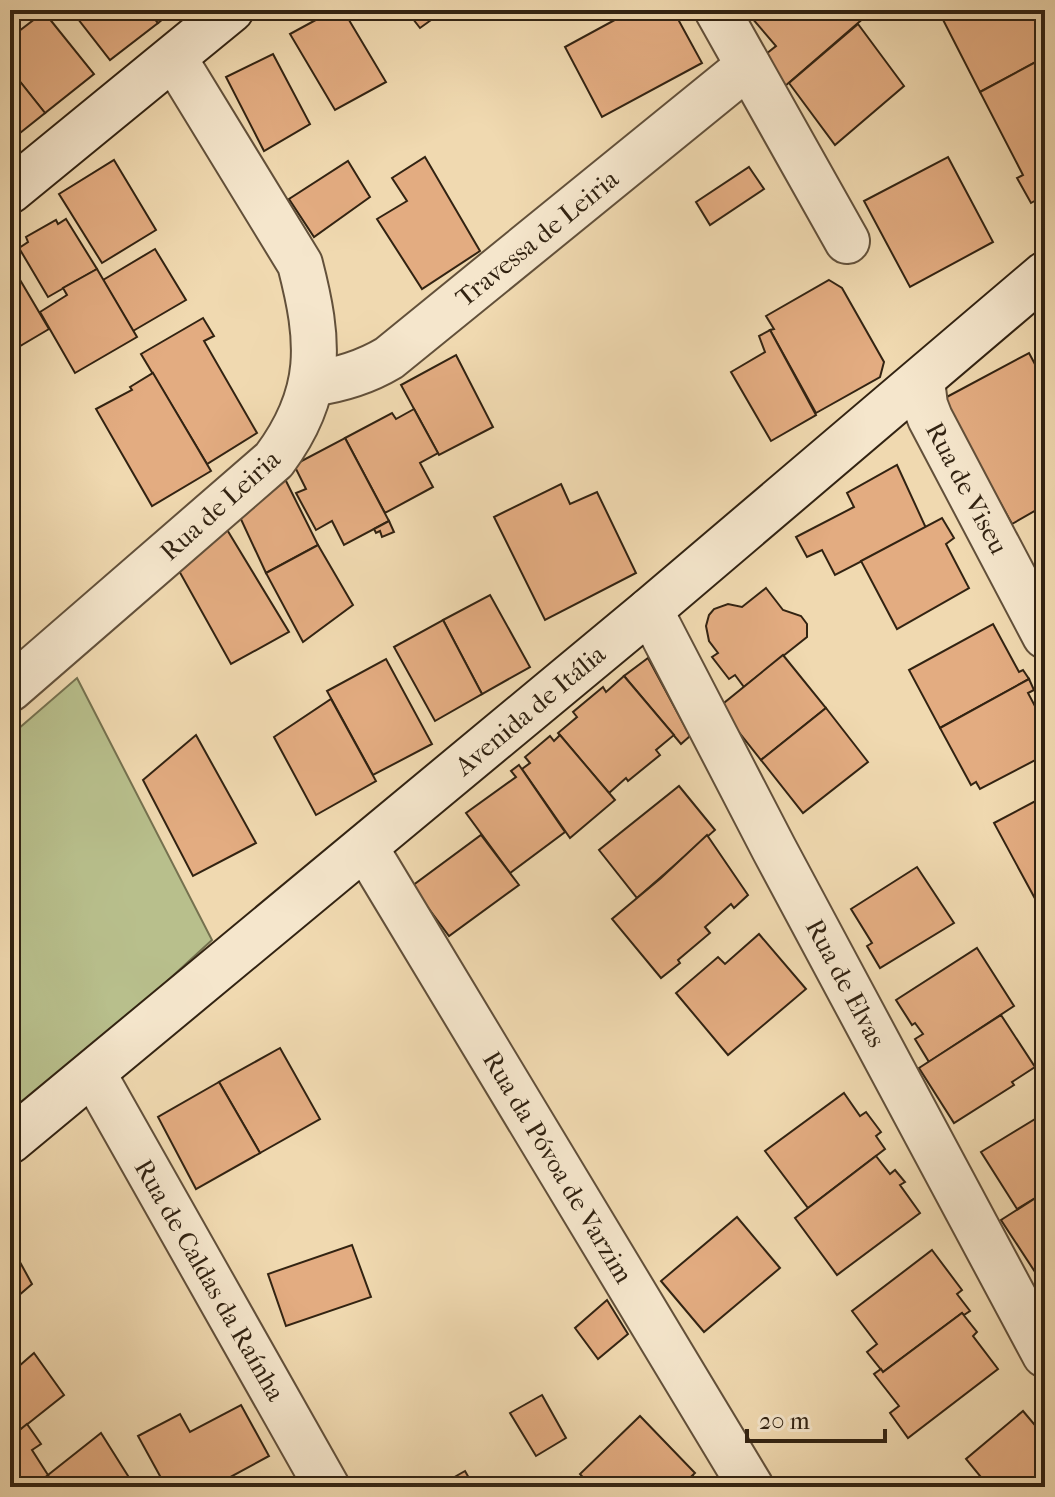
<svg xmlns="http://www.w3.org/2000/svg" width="1055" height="1497" viewBox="0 0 1055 1497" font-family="'IM FELL French Canon',serif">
<rect width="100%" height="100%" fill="#f0d9b0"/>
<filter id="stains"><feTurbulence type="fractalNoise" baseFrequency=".0025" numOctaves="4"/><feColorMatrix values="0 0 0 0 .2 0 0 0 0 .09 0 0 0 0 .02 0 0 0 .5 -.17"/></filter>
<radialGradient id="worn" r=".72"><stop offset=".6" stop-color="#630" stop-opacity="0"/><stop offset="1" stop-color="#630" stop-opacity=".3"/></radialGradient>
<!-- green -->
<path fill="#b8bf8c" stroke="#75714f" stroke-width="2" d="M77,678l135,262 -202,185v-389z"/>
<!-- building -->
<g fill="#e3ac81" stroke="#322312" stroke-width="2">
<path d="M71,10h77l10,13 -48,37z"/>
<path d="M148,10h26l-16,13z"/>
<path d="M334,10h9l43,72 -51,28 -45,-76z"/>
<path d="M406,10h39l-25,18z"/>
<path d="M633,10h40l29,53 -100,54 -37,-70z"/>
<path d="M745,10h128l-89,77 -18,-33 10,-8z"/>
<path d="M938,10h99l8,15v32l-65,35z"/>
<path d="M44,12l50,62 -49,39 -35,-44v-31z"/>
<path d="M858,24l46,62 -69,59 -46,-62z"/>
<path d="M273,54l37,70 -46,27 -38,-74z"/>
<path d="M1045,57v138l-14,8 -14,-25 6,-3 -43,-83z"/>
<path d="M10,69l35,44 -35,28z"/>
<path d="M425,157l55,94 -58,38 -45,-70 30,-18 -15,-23z"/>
<path d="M948,157l45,85 -83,45 -46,-86z"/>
<path d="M114,160l42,70 -54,33 -43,-69z"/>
<path d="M348,161l22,36 -56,40 -25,-38z"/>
<path d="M749,167l15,22 -54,36 -14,-23z"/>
<path d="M66,219l31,50 -49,28 -29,-49 9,-6 -2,-5 30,-17 2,4z"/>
<path d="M155,249l31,51 -53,31 -30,-51z"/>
<path d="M13,268l36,61 -39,23v-82z"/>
<path d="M97,269l40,68 -62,36 -35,-61 27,-17 -4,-7z"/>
<path d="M829,280l13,8 42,74 -4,15 -64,36 -46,-83 4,-1 -8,-13z"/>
<path d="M203,318l11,18 -10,5 53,92 -50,31 -66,-110z"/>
<path d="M770,330l46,85 -45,26 -40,-69 34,-20 -6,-16z"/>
<path d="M1029,353l16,30v122l-33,19 -69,-125z"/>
<path d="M456,355l37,72 -54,28 -38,-70z"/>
<path d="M153,373l58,98 -59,35 -56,-97 36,-19 -2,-3z"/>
<path d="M414,409l24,44 -18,10 13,24 -48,26 -40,-75 47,-25 4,6z"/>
<path d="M345,438l44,83 -45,24 -12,-24 -16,9 -20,-37 10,-4 -12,-24z"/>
<path d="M897,465l29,63 -91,47 -13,-25 -15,7 -11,-20 58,-30 -7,-14z"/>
<path d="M283,475l35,70 -52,28 -27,-58z"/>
<path d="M561,484l9,20 27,-12 39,81 -91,47 -51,-103z"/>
<path d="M942,518l12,20 -8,6 23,44 -72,41 -36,-68z"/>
<path d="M389,521l5,11 -12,5 -2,-6 -4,2 -2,-4z"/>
<path d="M226,528l63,104 -58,32 -53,-95z"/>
<path d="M318,545l35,60 -50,37 -37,-69z"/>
<path d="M766,588l17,22 18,6 6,8v13l-63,50 -9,-12 -6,4 -17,-22 6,-4 -9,-12 -3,-15 3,-11 5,-6 14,-5 14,3z"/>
<path d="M490,595l40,72 -48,27 -39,-74z"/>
<path d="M443,620l39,74 -47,27 -41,-74z"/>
<path d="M993,624l26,48 4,-2 6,9 -89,49 -31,-58z"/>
<path d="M783,655l43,53 -65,52 -42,-53z"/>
<path d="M648,658l42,78 -9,8 -57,-68z"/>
<path d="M386,659l46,85 -59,31 -46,-84z"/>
<path d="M624,676l50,59 -18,15 4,5 -32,26 -2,-3 -17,15 -51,-60 19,-16 -4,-5 30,-25 3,5z"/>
<path d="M1029,679l5,11 -6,3 17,32v30l-65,34 -4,-7 -5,3 -31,-57z"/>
<path d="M331,699l45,82 -60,34 -42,-78z"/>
<path d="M826,708l42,54 -65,51 -42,-53z"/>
<path d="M196,735l60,108 -63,33 -50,-96z"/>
<path d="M560,735l55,65 -45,38 -48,-69 8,-6 -5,-6 25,-21 4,5z"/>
<path d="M519,765l46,67 -55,41 -44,-60 50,-36 -5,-6z"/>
<path d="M679,786l36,44 -78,68 -38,-48z"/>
<path d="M1045,796v121l-51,-94z"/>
<path d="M481,835l38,50 -70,51 -37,-50z"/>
<path d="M707,835l41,60 -14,13 -3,-4 -26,23 5,6 -32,27 2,3 -19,15 -49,-59 49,-41z"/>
<path d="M917,867l37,56 -74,45 -13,-22 5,-3 -21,-34z"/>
<path d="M759,934l47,55 -78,66 -52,-62 42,-36 7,7z"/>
<path d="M977,948l37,58 -85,56 -14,-23 8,-5 -8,-11 -3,2 -16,-25z"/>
<path d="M1001,1015l34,52 -23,15 2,3 -60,38 -35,-55z"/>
<path d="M280,1048l40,71 -60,34 -41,-71z"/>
<path d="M219,1082l41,71 -64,36 -38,-72z"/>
<path d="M844,1093l16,23 6,-4 15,20 -5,4 9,13 -77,59 -43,-57z"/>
<path d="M1045,1113v79l-28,17 -36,-57z"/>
<path d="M876,1156l14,18 5,-4 10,12 -5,3 20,28 -83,62 -42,-57z"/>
<path d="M1045,1192v78l-8,5 -36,-55z"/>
<path d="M737,1217l43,51 -76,64 -43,-51z"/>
<path d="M10,1244l22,40 -22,19z"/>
<path d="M352,1245l19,52 -85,29 -18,-52z"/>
<path d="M932,1250l30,40 -5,4 13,17 -6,4 -2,-2 -79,59 -16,-20 10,-8 -25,-33z"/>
<path d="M607,1300l21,34 -30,25 -23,-31z"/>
<path d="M962,1313l15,19 -4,4 25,33 -90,69 -18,-25 9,-7 -25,-32 7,-5 2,3z"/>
<path d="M34,1353l30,42 -54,43v-64z"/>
<path d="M542,1395l24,43 -30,18 -26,-43z"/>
<path d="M241,1405l28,51 -57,31h-46l-28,-51 42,-22 10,18z"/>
<path d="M1023,1411l22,26v50h-56l-23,-28z"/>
<path d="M640,1416l55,57 -15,14h-89l-11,-13z"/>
<path d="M27,1424l14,20 -9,6 16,25 -15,12h-23v-49z"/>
<path d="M101,1433l34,54h-80l-7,-12z"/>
<path d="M465,1471l9,16h-37z"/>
<path d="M693,1476l9,11h-22z"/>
</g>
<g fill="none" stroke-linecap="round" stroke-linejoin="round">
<defs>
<g id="street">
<path d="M717,10l130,231"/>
<path d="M922,380l3,25 5,13 115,218"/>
<path d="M311,384c29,-4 53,-11 78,-26l359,-292"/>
<path d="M650,610l124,239 271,506"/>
<path d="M10,689l264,-229c50,-67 46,-119 26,-196l-126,-206"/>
<path d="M365,847l386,640"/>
<path d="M93,1073l234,414"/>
</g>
<g id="secondary">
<path d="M10,191l221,-181"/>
<path d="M10,1141l640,-531 395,-336"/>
</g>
</defs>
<!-- street casing -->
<use href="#street" stroke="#62503a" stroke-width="48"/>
<!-- secondary casing -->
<use href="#secondary" stroke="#322312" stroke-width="48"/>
<!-- street -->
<use href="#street" stroke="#f5e6cc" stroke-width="44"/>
<!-- secondary -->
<use href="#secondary" stroke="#f5e6cc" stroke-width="44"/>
</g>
<g text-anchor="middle" stroke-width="8" stroke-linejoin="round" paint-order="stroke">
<!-- street labels -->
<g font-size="26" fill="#322312" stroke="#f5e6cc">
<text transform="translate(537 238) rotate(-39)" y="9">Travessa de Leiria</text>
<text transform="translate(967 488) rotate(62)" y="9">Rua de Viseu</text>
<text transform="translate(220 505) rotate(-42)" y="9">Rua de Leiria</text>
<text transform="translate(530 710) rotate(-40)" y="9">Avenida de Itália</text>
<text transform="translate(846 983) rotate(62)" y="9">Rua de Elvas</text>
<text transform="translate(558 1167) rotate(59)" y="9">Rua da Póvoa de Varzim</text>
<text transform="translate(210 1280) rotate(60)" y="9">Rua de Caldas da Raínha</text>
</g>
</g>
<!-- margin -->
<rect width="1055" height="1497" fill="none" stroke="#f0d9b0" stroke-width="40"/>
<rect x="12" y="12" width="1031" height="1473" fill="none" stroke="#322312" stroke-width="4"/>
<rect x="20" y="20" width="1015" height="1457" fill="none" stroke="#322312" stroke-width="2"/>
<!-- scale -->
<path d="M747 1429v12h138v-12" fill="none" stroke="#322312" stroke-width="4"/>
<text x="759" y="1429" font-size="24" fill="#322312" stroke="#f5e6cc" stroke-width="6" paint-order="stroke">20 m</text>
<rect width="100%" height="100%" filter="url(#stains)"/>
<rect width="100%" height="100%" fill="url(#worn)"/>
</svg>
